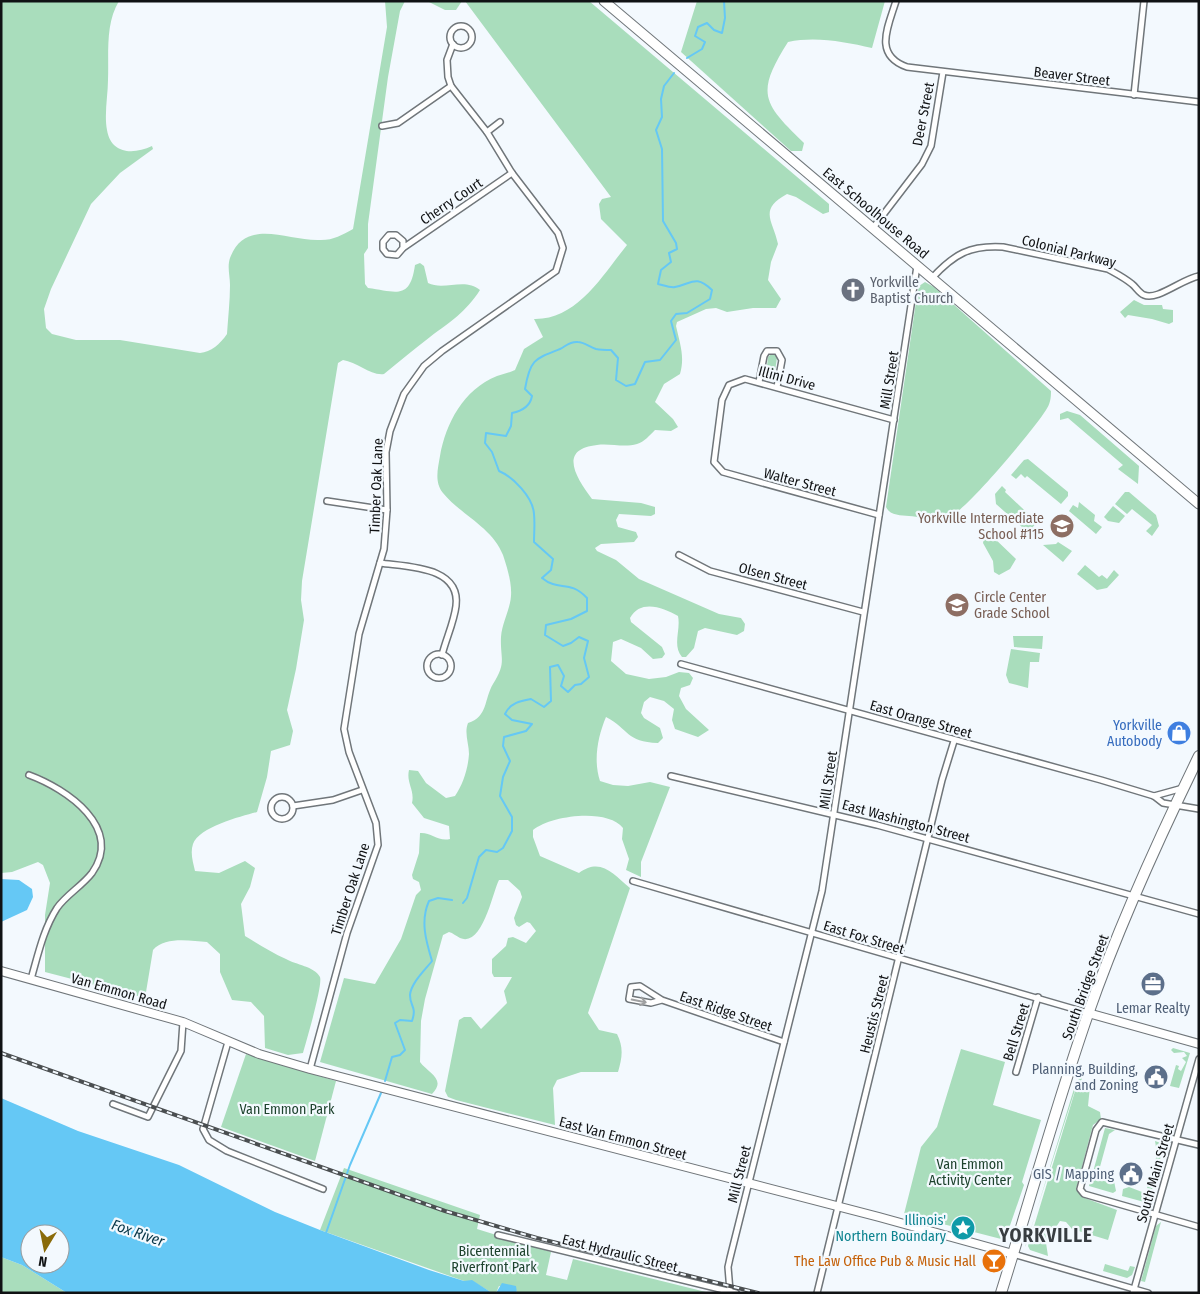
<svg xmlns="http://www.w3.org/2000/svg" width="1200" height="1294" viewBox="0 0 1200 1294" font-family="'Fira Sans Condensed',sans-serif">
<rect width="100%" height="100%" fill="#f3f9fe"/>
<!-- green -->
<g fill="#a9ddbc">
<path d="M1,1h118c-14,23 -10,53 -11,79 0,15 -4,34 -1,50 4,24 26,25 45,16l1,3 -33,24 -29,31 -40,85 -7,20 2,19 6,6 24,6h44l80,13c11,-1 20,-9 27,-19 1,-16 3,-33 3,-49 0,-9 -3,-18 0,-27 16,-42 59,-16 91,-18 13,0 21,-5 32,-11l34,-202 -2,-26h20l-5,10 -12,66 -20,147v24l-4,6 1,30 3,4c29,4 42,12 47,-23l5,-2 4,3 4,17c16,8 37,-6 52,7 -15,23 -29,31 -50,47 -16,12 -31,25 -46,37 -13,2 -27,-12 -41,-14l-5,3 -36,218 -1,19 3,20 -8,49 -9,41 6,21 -3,14 -19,6 -4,26 -10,35c-15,4 -58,15 -64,32 -3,9 0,18 2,27l24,2 26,-12 10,7 -5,19 -9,17 4,32c13,8 27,17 41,23 10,6 28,7 34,18 3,8 -14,65 -17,76l-15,2 -23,-7 -1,-32 -13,-14 -19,-2 -12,-28v-18l-13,-12c-16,-1 -42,-6 -54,8l-8,48 -100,-26v-57l5,-32 -7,-18 -5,-3 -26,10 -11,1z"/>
<path d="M427,1h35l-6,9h-11z"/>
<path d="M465,1h124l240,203v8l-6,2 -27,-17 -9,-3c-29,16 -14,26 -9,50l-7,18 -3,18 13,19 -5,9h-23l-26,4 -11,-4 -10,1 -29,13 -1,4c4,18 9,31 4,48l-16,10 -9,18 18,17 5,8 -7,4 -16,-1c-5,5 -11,12 -18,14 -13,4 -27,-1 -40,1 -40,4 -20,34 -5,54l49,4 14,4v7l-4,2 -32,-2 -3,6 2,7 18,5 2,5 -4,5 -33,2 -6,4 2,3 19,9 23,19 80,35 22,4 4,6 -1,7 -7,4 -32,-7 -7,3 -4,17 -8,9h-4c-10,-12 -1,-27 -4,-41 -15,-9 -38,-17 -48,2l1,4 31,25 3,7 -3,4 -9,1 -12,-11 -20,-9 -8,3 -2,19 15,13 23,5 17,-2 13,-5 10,1 4,5 -3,7 -9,3 -2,8 7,13 23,21 -11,7 -23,-8 -3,-9 2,-11 -10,-8 -14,-4 -6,5 -3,11 3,5 16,10 3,10 -5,5c-32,-1 -29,-14 -52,-26 -8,19 -13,43 -6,64l13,4 15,1 22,-4 20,5 -29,75v15l-15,-7 3,-11 -7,-20 1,-11c-15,-20 -72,-13 -90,2v7l7,19 39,17c22,-16 34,1 51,15l-42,125 11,17 18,4c7,14 5,24 1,38h-37l-24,8 -4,8 2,37 -99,-25 -8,-3 -3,-6 14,-71 5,-3h7l10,12 26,-26 -3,-12 8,-14h-18l-2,-4v-14l14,-13 2,-8 5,-1 13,6 10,-12 -6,-8 -3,-1 -8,5 -3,-2 -2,-7 8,-21 -2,-6 -12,-11h-9c-6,10 -16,68 -39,58 -4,-2 -7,-5 -11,-6l-6,3 -18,64 -4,22 -1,41c8,11 27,17 12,32l-112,-32 24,-84 31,6 26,-45 15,-44 5,-5 -2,-8 -6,-3 -1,-4 7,-22 1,-20c11,-1 18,9 30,6l-1,-13 -25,-8 -12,-15c3,-13 -6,-20 -3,-33l9,1 8,12 20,15 9,-2c8,-12 13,-27 14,-42 0,-10 -5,-21 -1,-31 20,-6 16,-24 25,-39 14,-22 7,-25 8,-47 1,-14 9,-27 10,-41 1,-13 -4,-29 -8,-41 -11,-28 -42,-40 -60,-62 -9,-11 -5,-25 -3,-37 6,-33 23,-66 57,-80 6,-2 12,-3 18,-6l9,-21 19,-12 -9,-18c43,1 68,-43 93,-74l-26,-26 -2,-15 3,-5 9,-2z"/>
<path d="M697,1h188l-13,47c-27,-6 -56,-12 -84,-6 -33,52 -25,61 16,101l-2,8h-11l-110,-99z"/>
<path d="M925,282l9,5 117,104c0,8 -1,13 -5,19 -11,18 -81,102 -98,108 -12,4 -27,-1 -39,-2 -8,-1 -19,0 -23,-9l31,-212 2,-9z"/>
<path d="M1134,300l10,5h18l1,4 10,1v12l-4,2 -17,-5 -24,-4 -3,3 -5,-6z"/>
<path d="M771,354h4l2,4 -3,19 -4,3 -4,-5 2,-18z"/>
<path d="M1067,411l13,4 59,51 -1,18 -20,-15 5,-4 -55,-47 -8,2v-6z"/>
<path d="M1028,459l40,33v4l-7,8 -34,-28 -2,2 -4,-4 -5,5 -5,-4 13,-15z"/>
<path d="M1002,486l4,4 -1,2 32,30 -5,6 2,4 -3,3 -35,-31 -1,-10z"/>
<path d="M1125,492h4l27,23 3,11 -7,10 -6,-5 6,-6 -20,-16 -5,5 -12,-10z"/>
<path d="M1079,502l16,13 -1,6 8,6 -6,7 -27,-23 4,-6 5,3z"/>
<path d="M1113,506l12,10 -6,7 -11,-2 -4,-4z"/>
<path d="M992,536l24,23 -6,10 -11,6 -5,-3 -1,-11 -10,-18 1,-5z"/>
<path d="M1058,542l14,9 -9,11 -20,-17 13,-1z"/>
<path d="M1085,565l14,12 3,-2 5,4 7,-9 5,5 -12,13 -10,2 -20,-16z"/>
<path d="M1013,636h30l-1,13 -28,-2z"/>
<path d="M1011,649l29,4 -1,9h-9l-2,26 -19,-5 -3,-8z"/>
<path d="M1173,1048l17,5 -11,35 -9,-2 6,-21 3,1 -1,3 3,2 5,-9 -4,-4 5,-2 -3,-4 -10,1 -3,-3z"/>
<path d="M961,1049l44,13 -12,43 48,15 -19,62 2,3 -19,55 -101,-26 17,-67 16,-20z"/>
<path d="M246,1054l90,27 -21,80 -94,-34z"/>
<path d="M1082,1077l-1,6 9,3 -2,20 12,6 1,7 -8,6 -17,64 6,8 35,13 -9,30 -36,-11 -6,-7 -6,-1 -8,12 -2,6 -4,4 2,13 -18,-6 -2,-4 51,-168z"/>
<path d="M1077,1079l-2,11 -50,157 1,-2z"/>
<path d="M1105,1128l10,2 -6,4 -11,40 -5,-2z"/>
<path d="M1155,1141l9,3 -12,46 -5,-2 12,-40 -3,-1z"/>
<path d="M344,1168l136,47 -3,14 74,23 -5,23 21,5 6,-21 137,34h-193v-2l-18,-5 -3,7h-4l-18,-11 -10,-1 -144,-51z"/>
<path d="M1091,1178l23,3 2,10 -3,2 -24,-7z"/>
<path d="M1129,1187l21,8 -2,8 -26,-7 1,-7z"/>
<path d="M1161,1222l-16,60 -4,-1 15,-55z"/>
<path d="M1,1257l21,8 45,28h-66z"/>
<path d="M1105,1264l23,7 2,-5 5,1 -3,8 -5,3 -24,-7z"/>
</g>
<!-- water -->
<g fill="#65c8f5" fill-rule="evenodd">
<path d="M1,879l18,1 13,9 1,8 -6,13 -26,12z"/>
<path d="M1,1098l77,33 101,34 96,47 45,18 109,40 35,11 8,-1 20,13h-425l-45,-28 -21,-8zM30,1234h30v30h-30z"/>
<path d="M502,1283l14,3 1,7h-21z"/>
</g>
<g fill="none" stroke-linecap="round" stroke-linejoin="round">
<!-- stream -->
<g stroke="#65c8f5" stroke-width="2">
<path d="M687,58l15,-9 3,-7 -10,-6 3,-9 9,-4 7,7 8,3 3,-15 -1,-17"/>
<path d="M463,903l4,-5 12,-41 7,-7 11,2 6,-4 9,-17v-14l-12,-21 3,-19 7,-16 -7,-15 1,-9 22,-6 6,-7 -20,-4 -7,-6c5,-11 15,-13 26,-15l13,8 7,-6 -1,-34 8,-2 6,11 -3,10 7,6 7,-7 6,-1 8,-7 -5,-19 4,-17 -9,-4 -8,6 -8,3 -18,-11 1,-10 25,-6 16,-8v-13c-18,-19 -28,-6 -45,-20l9,-8 2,-11 -19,-17c0,-9 1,-19 0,-28 -1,-17 -21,-37 -35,-43l-7,-19 -7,-9 1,-10 20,3 5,-10 1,-13c10,-2 18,-6 20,-17l-7,-7c5,-29 9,-30 35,-40 6,-3 10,-8 18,-7 6,0 11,5 18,7 5,1 10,1 15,1l7,8 -2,22 10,6 9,-2 10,-22 15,-2 16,-20 -5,-19 5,-7 11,-1 23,-14 2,-9c-17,-16 -20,-6 -37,-3 -5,1 -12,-2 -17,-3l3,-14 10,-8 -2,-9 8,-4 -1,-6 -13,-22 -1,-72 -6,-19 6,-13 -1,-18 3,-13 10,-13"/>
<path d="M385,1081l7,-24 8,-2 5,-5 -10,-27 5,-3 12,1c5,-15 -2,-14 -2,-26 1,-12 15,-25 22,-34 -6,-20 -12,-40 -3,-60l9,-3 14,2"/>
<path d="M326,1233l24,-68 31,-72"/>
</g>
<defs>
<g id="street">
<path d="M896,1c-8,26 -23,54 11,66l292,35"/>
<circle cx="461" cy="37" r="11"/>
<path d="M1134,95l10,-94"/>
<path d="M382,126l16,-3 53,-37"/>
<path d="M487,132l13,-10"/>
<path d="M873,228l49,-64 9,-18 12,-74"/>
<path d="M403,248v-7l-7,-6h-7l-6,7v7l4,5 10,1 6,-7 109,-75"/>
<path d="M932,278c22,-24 38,-33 71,-31l105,22c9,5 17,9 24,15 4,3 7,9 12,11 13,6 38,-16 55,-19"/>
<path d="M759,382l5,-26 3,-5h10l5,9 -5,27"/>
<path d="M327,501l60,9"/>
<path d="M879,515l-156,-43 -9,-10 8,-62 7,-15 16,-6 149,41"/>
<path d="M679,555l31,16 153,41"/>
<path d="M380,563c27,4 81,3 76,43 -2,16 -10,33 -14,49"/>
<circle cx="439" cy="666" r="12"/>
<path d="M681,664l420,116 53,16 9,7 36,6"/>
<path d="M29,775c38,14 95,53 63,98 -10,13 -26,22 -35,35 -14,22 -19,47 -26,71"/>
<path d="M671,776l206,49 322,89"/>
<path d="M1154,796l29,-8"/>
<circle cx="282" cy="808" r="11"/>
<path d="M293,806l40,-6 29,-10"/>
<path d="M633,881l455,132"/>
<path d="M662,1000l-11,3 -22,-4 2,-12 9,-1 22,14 122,42"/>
<path d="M228,1042l-25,87 6,11 18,11 96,38"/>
<path d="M310,1069l37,-136 31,-88 -2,-22 -27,-71 -5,-23 15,-95 25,-85 3,-39 -1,-58 4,-21 14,-37 20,-28 18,-15 114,-80 7,-23 -5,-15 -46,-60 -25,-41 -36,-46 -3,-9 -1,-17 6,-16"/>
<path d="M1016,1072l22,-75"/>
<path d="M113,1104l35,13 33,-66 2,-29"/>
<path d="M1199,1145l-97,-23 -6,8 -16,59 4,5 115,33"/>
<path d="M498,1235l238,58"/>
<path d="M1013,1254l135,39"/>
<path d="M730,1291l-2,-24 2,-9 92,-367 95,-625"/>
<path d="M817,1293l125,-513 12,-39"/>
<path d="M1133,1293l66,-234"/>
</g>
<g id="secondary">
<path d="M1,971l182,51 76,32 51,15 569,148 134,37"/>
<path d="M1088,1013l111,31"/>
</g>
<path id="primary" d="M604,1l595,503"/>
<path id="highway" d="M1001,1293c29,-93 55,-187 87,-279 31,-89 70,-174 111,-258"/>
</defs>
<!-- street casing -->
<use href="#street" stroke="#70767a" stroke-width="8"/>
<!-- secondary casing -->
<use href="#secondary" stroke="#70767a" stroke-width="10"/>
<!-- primary casing -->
<use href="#primary" stroke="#70767a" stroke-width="11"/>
<!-- highway casing -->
<use href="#highway" stroke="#70767a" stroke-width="12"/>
<!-- street -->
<use href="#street" stroke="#fff" stroke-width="5"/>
<!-- secondary -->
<use href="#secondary" stroke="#fff" stroke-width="8"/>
<!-- primary -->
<use href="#primary" stroke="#fff" stroke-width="9"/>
<!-- highway -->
<use href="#highway" stroke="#fff" stroke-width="10"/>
<defs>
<path id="rail" d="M1,1053l444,158 92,27 221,55"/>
</defs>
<!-- rail casing -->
<use href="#rail" stroke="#4b4f51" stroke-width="4"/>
<!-- rail -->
<use href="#rail" stroke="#f3f9fe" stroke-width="2" stroke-dasharray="5.5" stroke-linecap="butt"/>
</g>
<!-- one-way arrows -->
<defs><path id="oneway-shaft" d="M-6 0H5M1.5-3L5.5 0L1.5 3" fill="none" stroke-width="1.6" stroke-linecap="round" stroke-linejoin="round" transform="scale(1.25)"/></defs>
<use stroke="#9fa0a1" href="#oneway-shaft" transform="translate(639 1001) rotate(11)"/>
<!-- icons -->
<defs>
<symbol id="church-disc" viewBox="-11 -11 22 22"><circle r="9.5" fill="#6b7280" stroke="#f3f9fe"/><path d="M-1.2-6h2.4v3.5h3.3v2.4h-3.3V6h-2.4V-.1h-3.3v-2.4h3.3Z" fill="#fff"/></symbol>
<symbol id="school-disc" viewBox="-11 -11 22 22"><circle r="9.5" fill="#8d6e63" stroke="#f3f9fe"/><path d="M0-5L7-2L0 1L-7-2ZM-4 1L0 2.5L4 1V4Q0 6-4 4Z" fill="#fff"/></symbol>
<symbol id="shop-disc" viewBox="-11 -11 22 22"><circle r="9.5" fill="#3f7fe0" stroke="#f3f9fe"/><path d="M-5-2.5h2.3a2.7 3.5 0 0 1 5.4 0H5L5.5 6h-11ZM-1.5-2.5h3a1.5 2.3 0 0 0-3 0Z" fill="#fff"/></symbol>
<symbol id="office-disc" viewBox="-11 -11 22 22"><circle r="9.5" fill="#5c6f8a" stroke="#f3f9fe"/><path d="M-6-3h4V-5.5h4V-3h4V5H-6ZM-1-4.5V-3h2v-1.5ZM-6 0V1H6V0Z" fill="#fff"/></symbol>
<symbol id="civic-disc" viewBox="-11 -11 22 22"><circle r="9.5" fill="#5c6f8a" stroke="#f3f9fe"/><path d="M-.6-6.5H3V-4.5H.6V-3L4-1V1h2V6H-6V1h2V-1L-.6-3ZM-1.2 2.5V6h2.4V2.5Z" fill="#fff"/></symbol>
<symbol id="sight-disc" viewBox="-11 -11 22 22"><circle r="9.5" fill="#0f9aa8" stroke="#f3f9fe"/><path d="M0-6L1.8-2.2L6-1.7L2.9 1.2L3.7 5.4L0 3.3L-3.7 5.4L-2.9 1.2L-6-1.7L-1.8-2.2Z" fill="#fff"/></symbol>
<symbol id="bar-disc" viewBox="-11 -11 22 22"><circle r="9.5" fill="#e8710a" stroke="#f3f9fe"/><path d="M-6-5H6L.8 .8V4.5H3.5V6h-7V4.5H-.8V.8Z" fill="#fff"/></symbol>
</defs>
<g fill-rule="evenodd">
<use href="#church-disc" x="839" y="276" width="28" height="28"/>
<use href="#school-disc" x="1048" y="512" width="28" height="28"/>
<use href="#school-disc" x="943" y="591" width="28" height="28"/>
<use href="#shop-disc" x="1165" y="719" width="28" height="28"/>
<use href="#office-disc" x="1139" y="970" width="28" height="28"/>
<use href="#civic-disc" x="1142" y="1063" width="28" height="28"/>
<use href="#civic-disc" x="1117" y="1160" width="28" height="28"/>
<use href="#sight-disc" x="949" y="1214" width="28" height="28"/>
<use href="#bar-disc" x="980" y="1247" width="28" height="28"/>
</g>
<g text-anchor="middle" stroke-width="4.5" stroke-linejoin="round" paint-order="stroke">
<!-- street labels -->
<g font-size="14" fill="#101214" stroke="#f3f9fe">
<text transform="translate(1072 76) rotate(7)" y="5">Beaver Street</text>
<text transform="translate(923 114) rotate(-79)" y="5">Deer Street</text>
<text transform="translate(451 201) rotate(-34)" y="5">Cherry Court</text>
<text transform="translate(876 213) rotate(40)" y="5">East Schoolhouse Road</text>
<text transform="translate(1069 251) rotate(14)" y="5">Colonial Parkway</text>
<text transform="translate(787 378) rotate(15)" y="5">Illini Drive</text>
<text transform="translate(889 380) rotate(-81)" y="5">Mill Street</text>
<text transform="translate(800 482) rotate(15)" y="5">Walter Street</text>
<text transform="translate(376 486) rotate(-88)" y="5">Timber Oak Lane</text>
<text transform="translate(773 576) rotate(15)" y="5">Olsen Street</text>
<text transform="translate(921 719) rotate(16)" y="5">East Orange Street</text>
<text transform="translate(828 780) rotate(-82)" y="5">Mill Street</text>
<text transform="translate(906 821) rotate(15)" y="5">East Washington Street</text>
<text transform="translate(350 889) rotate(-72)" y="5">Timber Oak Lane</text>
<text transform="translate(864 937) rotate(17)" y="5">East Fox Street</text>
<text transform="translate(1085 987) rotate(-70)" y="5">South Bridge Street</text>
<text transform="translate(119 991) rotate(16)" y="5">Van Emmon Road</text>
<text transform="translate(726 1011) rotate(19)" y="5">East Ridge Street</text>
<text transform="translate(874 1014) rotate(-76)" y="5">Heustis Street</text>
<text transform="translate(1016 1032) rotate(-73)" y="5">Bell Street</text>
<text transform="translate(623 1138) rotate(15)" y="5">East Van Emmon Street</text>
<text transform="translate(1155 1173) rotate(-74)" y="5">South Main Street</text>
<text transform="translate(739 1174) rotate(-76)" y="5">Mill Street</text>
<text transform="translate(620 1253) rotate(14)" y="5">East Hydraulic Street</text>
</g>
<!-- worship labels -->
<g font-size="14" fill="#5b616d" stroke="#f3f9fe" text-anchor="start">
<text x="870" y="287">Yorkville<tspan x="870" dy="16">Baptist Church</tspan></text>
</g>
<!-- education labels -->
<g font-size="14" fill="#785e54" stroke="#f3f9fe" text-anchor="end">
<text x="1044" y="523">Yorkville Intermediate<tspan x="1044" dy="16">School #115</tspan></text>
<text x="974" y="602" text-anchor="start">Circle Center<tspan x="974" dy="16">Grade School</tspan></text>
</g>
<!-- shop labels -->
<g font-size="14" fill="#366cbe" stroke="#f3f9fe" text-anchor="end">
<text x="1162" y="730">Yorkville<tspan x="1162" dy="16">Autobody</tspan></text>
</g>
<!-- service labels -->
<g font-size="14" fill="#4e5e75" stroke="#f3f9fe" text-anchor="end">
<text x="1153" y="1013" text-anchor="middle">Lemar Realty</text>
<text x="1138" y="1074">Planning, Building,<tspan x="1138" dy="16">and Zoning</tspan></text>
<text x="1114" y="1179">GIS / Mapping</text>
</g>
<!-- park labels -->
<g font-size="14" fill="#1d422d" stroke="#f3f9fe">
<text x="287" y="1114">Van Emmon Park</text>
<text x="970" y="1169">Van Emmon<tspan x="970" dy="16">Activity Center</tspan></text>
<text x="494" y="1256">Bicentennial<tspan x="494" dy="16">Riverfront Park</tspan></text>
</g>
<!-- culture labels -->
<g font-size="14" fill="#0d838f" stroke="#f3f9fe" text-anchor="end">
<text x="946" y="1225">Illinois'<tspan x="946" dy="16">Northern Boundary</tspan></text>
</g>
<!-- food labels -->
<g font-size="14" fill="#c56008" stroke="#f3f9fe" text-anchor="end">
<text x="976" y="1266">The Law Office Pub &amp; Music Hall</text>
</g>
<!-- water labels -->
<g font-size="15" font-style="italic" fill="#073648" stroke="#f3f9fe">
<text transform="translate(138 1233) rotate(19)" y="5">Fox River</text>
</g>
<!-- district labels -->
<g font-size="19" font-weight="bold" letter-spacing="1" fill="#383d41" stroke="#f3f9fe">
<text x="1046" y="1242">YORKVILLE</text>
</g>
</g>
<!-- border -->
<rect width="1200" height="1294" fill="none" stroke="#101214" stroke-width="5"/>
<!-- north arrow -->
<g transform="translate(45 1249) rotate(190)"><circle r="24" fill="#f3f9fe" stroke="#989da0"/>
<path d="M0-4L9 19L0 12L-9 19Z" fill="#8a6b0a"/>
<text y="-8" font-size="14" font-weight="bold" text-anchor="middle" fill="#101214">N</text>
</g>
</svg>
